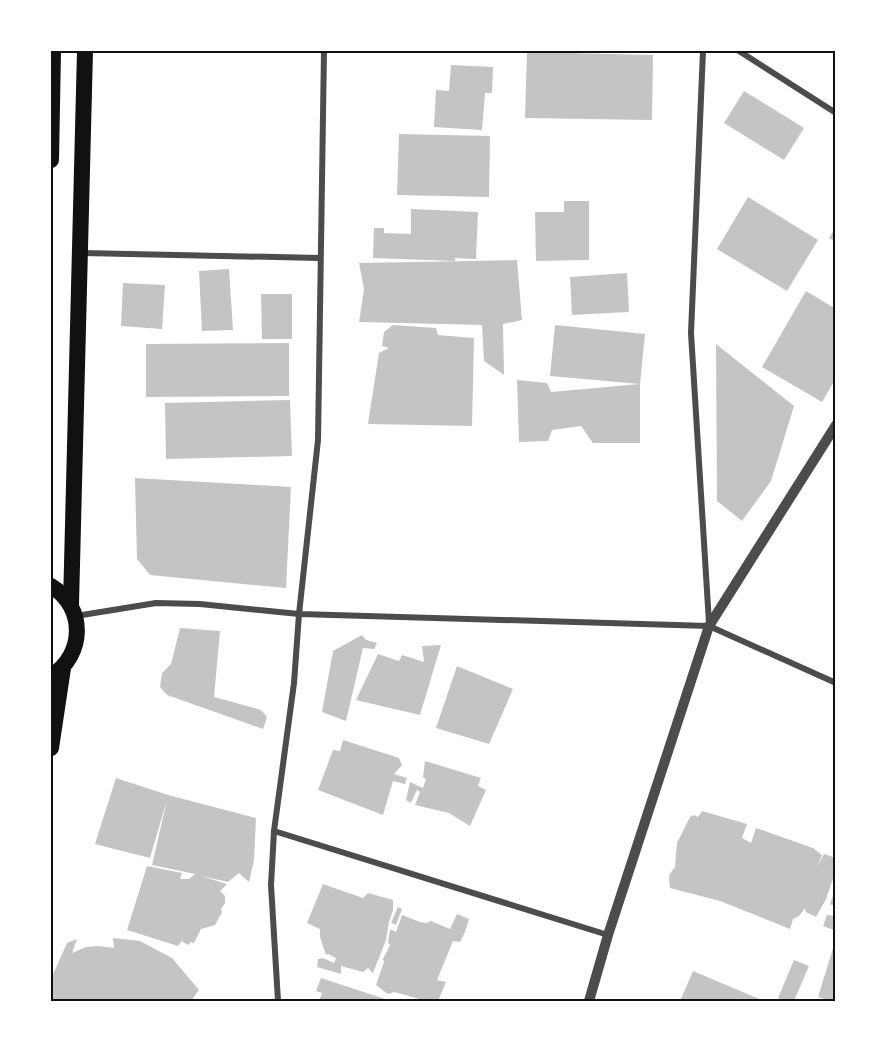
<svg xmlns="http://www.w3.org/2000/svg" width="887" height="1052" viewBox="0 0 887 1052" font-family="Barlow,sans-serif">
<rect width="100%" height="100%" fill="#fff"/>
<!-- building -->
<g fill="#c4c4c4">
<path d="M527,52l126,3 -1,65 -127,-2z"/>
<path d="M451,65l42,2 -1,26h-7l-3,37 -48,-3 2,-37 13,1z"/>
<path d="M744,91l60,37 -20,32 -60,-37z"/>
<path d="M399,134l91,2 -1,61 -92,-2z"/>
<path d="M748,197l70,43 -31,51 -70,-42z"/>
<path d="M564,201h25v59l-53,1 -1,-49h29z"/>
<path d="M411,209l67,3 -2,47 -21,-1v3l-82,-3 1,-30h10v5l27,1z"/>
<path d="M836,227v15l-7,-4z"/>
<path d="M517,260l5,60 -19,4 1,51 -20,-14 -2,-36 -123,-3 5,-33 -5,-26z"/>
<path d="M229,269l4,61 -31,1 -3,-60z"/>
<path d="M627,273l2,39 -57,3 -2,-38z"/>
<path d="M123,283l42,2 -3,44 -41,-3z"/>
<path d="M806,291l30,18v69l-14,24 -60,-35z"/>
<path d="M261,294h31v45h-30z"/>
<path d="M393,325l43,3 2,7 36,3 -2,88 -104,-2 11,-71 10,-5 -7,-2 2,-14z"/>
<path d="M555,325l90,9 -5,50v59h-47l-12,-17 -29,4 -4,11 -29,1 -2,-62 30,3 4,9 89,-8 -90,-8z"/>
<path d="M289,343v53l-143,1v-53z"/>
<path d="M716,344l78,62 -23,75 -29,40 -25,-20z"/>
<path d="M290,400l2,56 -126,3 -1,-56z"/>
<path d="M135,478l156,9 -5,101 -136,-13 -13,-16z"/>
<path d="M180,628l40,3 -6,66 47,13 6,7 -4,12 -96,-34 -7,-8 2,-14 9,-9z"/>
<path d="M362,635l4,5 11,3 -3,6 -11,-1 -17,73 -24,-9 11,-61z"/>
<path d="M441,645l-21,70 -64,-15 22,-46 21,7 3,-6 22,7 -2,-16z"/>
<path d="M457,666l56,23 -24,55 -53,-16z"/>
<path d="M343,740l56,18 3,7 -8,9 13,4 -2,6 -12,-3 -10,34 -65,-25 15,-40 7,1z"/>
<path d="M425,761l56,17 -3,8 8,4 -16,36 -21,-13 -34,-8 5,-13 -3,-2 -6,13 -5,-3 4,-18 13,6 3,-9 -3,-2z"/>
<path d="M116,778l52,17 88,23 -2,42 -5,22 -10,-9 -11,9 -27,-6 26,8 -7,7 5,5v7l-4,6 1,3 -7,13 -14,4 -7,14 -4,-1 -1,3 -7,-3 1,-3 -5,7 -51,-16 20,-64 35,7 -2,6h9l6,-5 -43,-9 15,-65 -17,58 -55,-14z"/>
<path d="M702,811l45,13 -5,14 9,5 5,-15 57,20 9,7 -4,11 6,-12 12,4v12l-10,29 -10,18 -10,-5 -1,-4 -6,8 -6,3 -3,10 -70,-28 -50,-13 -1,-13 6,-8 2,-24 13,-26 4,-2 4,2z"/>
<path d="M323,884l40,14 5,-5 25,7v10l-4,12 -3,18 -13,33 -5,-5 -5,4 -22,-6v8l-24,-7 1,-8 5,-1 11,5 2,-5 -8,-4 -2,1 -6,-18v-8l-13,-6z"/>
<path d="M836,887v17l-4,1 -2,-1z"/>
<path d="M398,907l4,2 -6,16 -5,-2z"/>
<path d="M457,914l12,5 -4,13 -5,10 -7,-1 -16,39 9,2 -8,19h-11l-33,-9 -6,2 -12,-9 8,-23 -1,-3 7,-14 -2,-2 2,-14 6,3 6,-17 18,7 7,1 4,-2 19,8z"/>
<path d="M827,915l9,1v15l-13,-5z"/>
<path d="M113,938l27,3 32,17 27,32 -8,11h-140v-22l16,-36 10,-4 -5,14 14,-6 13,-1 15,2z"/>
<path d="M835,942l1,59h-4l-14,-4z"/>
<path d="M794,960l15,6 -15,35h-9l-7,-3z"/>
<path d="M693,971l71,30h-84z"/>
<path d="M321,978l64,21 -1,2h-65l3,-8 -6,-2z"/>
</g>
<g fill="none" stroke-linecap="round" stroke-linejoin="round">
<!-- minor -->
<g stroke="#4c4c4c" stroke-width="6">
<path d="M703,51l-12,282 18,290"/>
<path d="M739,51l97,62"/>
<path d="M83,253l237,5"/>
<path d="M76,616l80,-13 44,1 99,10 410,12 127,57"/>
<path d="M274,831l334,104"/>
<path d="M278,1001l-7,-116 3,-54 20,-148 5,-69 19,-174 6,-389"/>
</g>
<!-- tertiary -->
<path stroke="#4c4c4c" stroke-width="10" d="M589,1001l19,-66 101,-309 127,-201"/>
<!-- trunk -->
<g stroke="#111" stroke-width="16">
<path d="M51,160l2,-109"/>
<path d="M51,586c35,21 34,69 0,90"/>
<path d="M71,604l14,-553"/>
<path d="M51,748l12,-80"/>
</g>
</g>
<!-- border -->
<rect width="887" height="1052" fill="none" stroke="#ffffff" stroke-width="105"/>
<rect x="52" y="52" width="782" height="948" fill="none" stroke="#111" stroke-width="2"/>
</svg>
